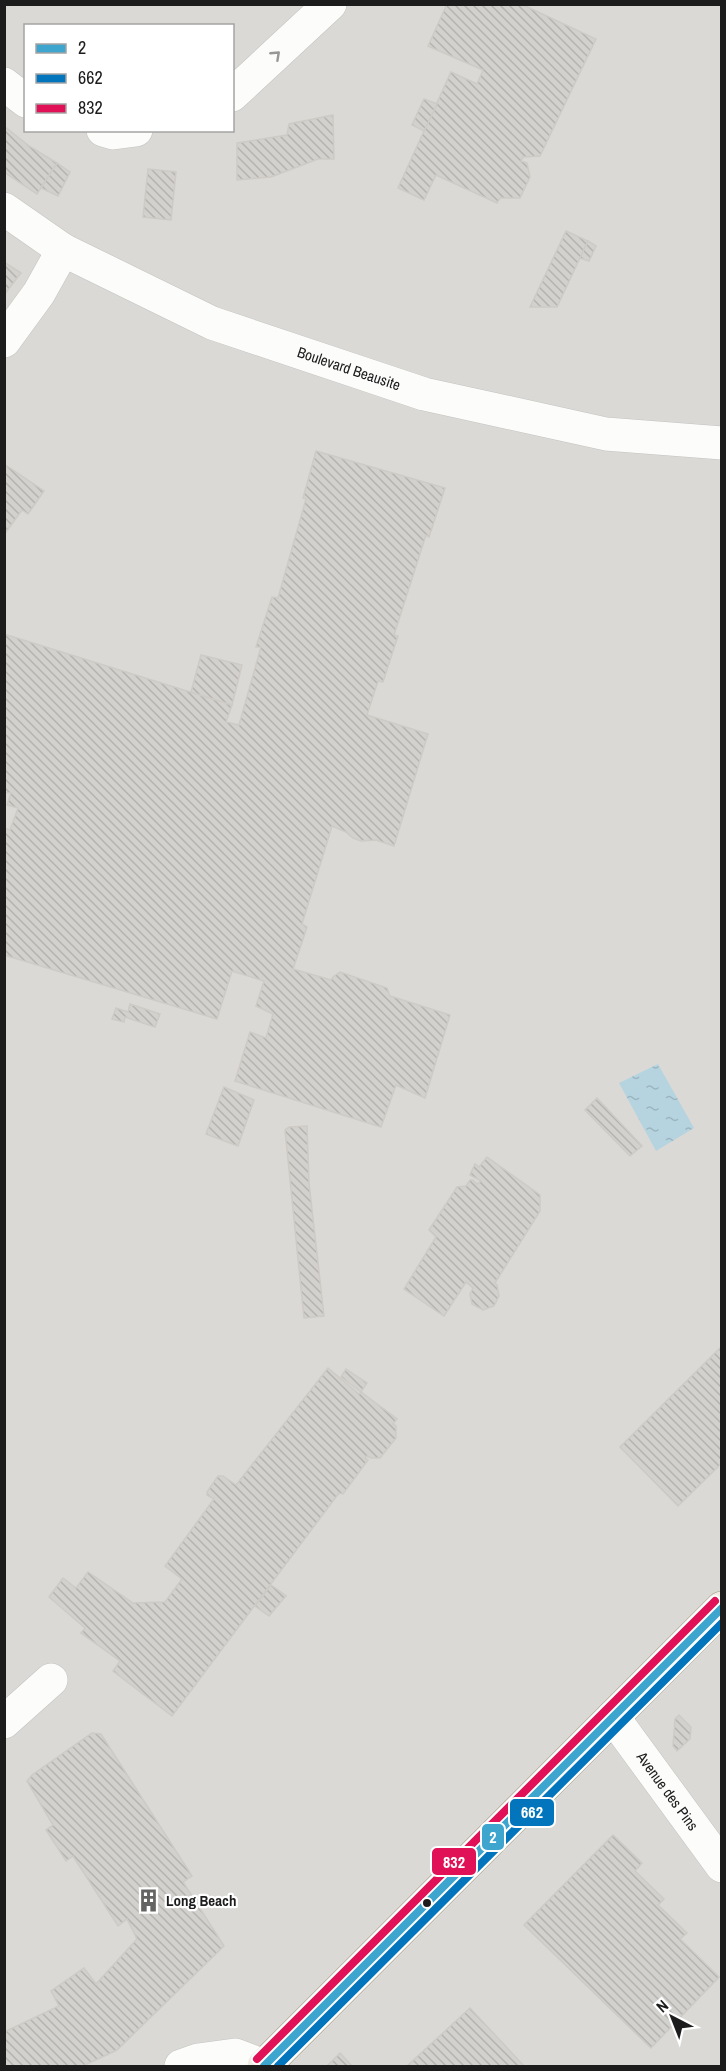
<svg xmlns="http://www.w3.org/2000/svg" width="726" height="2071" viewBox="0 0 726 2071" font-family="'Archivo Narrow',sans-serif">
<defs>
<pattern id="water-ripples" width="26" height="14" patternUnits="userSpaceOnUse" patternTransform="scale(1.5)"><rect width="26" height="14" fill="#b5d4e0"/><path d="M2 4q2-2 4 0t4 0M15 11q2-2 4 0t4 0" fill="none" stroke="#9bb5c0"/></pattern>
<pattern id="building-back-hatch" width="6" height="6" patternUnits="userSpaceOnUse" patternTransform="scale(1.5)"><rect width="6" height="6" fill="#d3d1cd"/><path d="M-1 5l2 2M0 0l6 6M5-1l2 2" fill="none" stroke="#b5b3af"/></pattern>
</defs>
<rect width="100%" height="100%" fill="#ebeae4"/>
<!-- residential -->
<path fill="#dad9d6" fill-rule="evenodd" d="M5,5h716v2061h-716zM26,26h206v104h-206z"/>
<!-- water -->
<path fill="url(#water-ripples)" d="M658,1064l36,64 -38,23 -37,-68z"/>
<!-- building -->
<g fill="url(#building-back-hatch)" stroke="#cecbc6" stroke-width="1.5">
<path d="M447,4h74l75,35 -56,117 -17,1 -2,4 6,2 3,14 -10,21h-20l-3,5 -61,-28 -12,25 -26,-12 53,-116 26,12 6,-14 -55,-24z"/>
<path d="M424,99l13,5 -13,27 -12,-6z"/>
<path d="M333,115l1,44h-16l-47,18 -34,3v-37l50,-8 2,-11z"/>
<path d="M4,126l25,20 28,17 -20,31 -33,-22z"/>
<path d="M57,163l13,9 -12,24 -17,-8z"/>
<path d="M148,169l28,3 -5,48 -28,-3z"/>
<path d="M566,231l22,10 -8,17 -23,49h-27z"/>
<path d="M588,241l8,5 -7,15 -9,-3z"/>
<path d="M4,262l17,11 -17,22z"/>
<path d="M316,451l129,37 -16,49 -3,-2 -32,100 4,1 -15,46 -5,-1 -11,34 61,19 -34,112 -18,-6 -15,1 -8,-3 -7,-6 -14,-6 -30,98 5,3 -14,42 38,11 2,-3 7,-5 47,16 3,8 60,19 -25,83 -29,-13 -15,42 -146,-46 15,-49 16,6 7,-24 -17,-8 8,-25 -32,-10 -15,48 -213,-64v-127l6,2 8,-22 -11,-3 4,-12 -7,-1v-158l228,71 -6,17 13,3 22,-78h-5l16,-50 6,1 28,-99 -3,-1z"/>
<path d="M4,464l40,27 -16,23 -6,-4 -18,25z"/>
<path d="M201,655l41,10 -10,40 -41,-13z"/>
<path d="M130,1004l30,10 -5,13 -30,-10 -1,5 -12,-3 4,-11 12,4z"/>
<path d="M224,1087l30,13 -16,46 -32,-12z"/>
<path d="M597,1098l45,48 -12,10 -45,-46z"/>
<path d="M307,1126l2,57 15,133 -20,2 -19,-188 4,-3z"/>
<path d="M487,1157l53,38v16l-45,72 2,2 2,11 -5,10 -11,4 -11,-6 -2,-10 3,-6 -7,-6 -22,34 -40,-27 32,-52 -7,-7 28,-43 9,-1 4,-6h3l4,4 4,-3 -11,-6 5,-11 4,3z"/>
<path d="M722,1346v117l-44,43 -58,-59z"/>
<path d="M328,1368l31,26 2,-2 36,27 -4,5 3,2v12l-16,20h-9l-4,-2 -2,2 3,2 -25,34 -4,-1 -167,223 -59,-45 7,-10 -39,-28 4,-5 -36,-31 14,-19 13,10 12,-16 45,31 32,-1 17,-23 -17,-13 49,-67 -7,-4v-3l11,-16h5l13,9z"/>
<path d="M346,1369l21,14 -6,9 -20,-15z"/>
<path d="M271,1585l15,11 -17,20 -14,-10z"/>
<path d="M679,1715l12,12 -1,12 -13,12 -4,-5 2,-27z"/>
<path d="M92,1733l9,1 91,142 -9,6 41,64 -107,104 -34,16h-79v-34l55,-26 -8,-15 33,-23 12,16 41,-45 -10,-20 -9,7 -45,-70 -7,5 -20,-31 7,-5 -26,-44 5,-6z"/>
<path d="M613,1835l29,28 -7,8 29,28 -6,6 29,28 -7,6 39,38 -68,71 -127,-123z"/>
<path d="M470,2008l54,58h-117z"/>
<path d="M340,2053l12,13h-25z"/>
</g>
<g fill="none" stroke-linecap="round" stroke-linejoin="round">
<defs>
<g id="minor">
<path d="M4,84l22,17"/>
<path d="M232,95l98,-91"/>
<path d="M103,130l10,3 23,-3"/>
<path id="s1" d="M4,209l59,41 149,73 212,71 182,40 116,9"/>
<path d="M4,341l35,-48 24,-43"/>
<path id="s2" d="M613,1717l109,149"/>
<path d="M4,1722l47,-42"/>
<path d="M181,2066l17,-6 37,-5 29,11"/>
</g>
<path id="major" d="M264,2066l458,-458"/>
</defs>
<!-- minor casing -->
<use href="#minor" stroke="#c3c3c0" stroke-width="34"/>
<!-- major casing -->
<use href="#major" stroke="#a19981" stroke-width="34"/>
<!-- minor -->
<use href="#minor" stroke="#fcfcfb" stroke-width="33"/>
<!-- major -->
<use href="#major" stroke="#f0ece3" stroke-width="33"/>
<defs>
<path id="bus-1" d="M264,2066l458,-458"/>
<path id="bus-2" d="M278,2066l444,-443"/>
<path id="bus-3" d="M257,2059l458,-458"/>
</defs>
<!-- bus-1 casing -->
<use href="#bus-1" stroke="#fff" stroke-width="12"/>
<!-- bus-2 casing -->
<use href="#bus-2" stroke="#fff" stroke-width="12"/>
<!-- bus-3 casing -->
<use href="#bus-3" stroke="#fff" stroke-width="12"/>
<!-- bus-1 -->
<use href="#bus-1" stroke="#3ea5cf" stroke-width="8"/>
<!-- bus-2 -->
<use href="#bus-2" stroke="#0275bc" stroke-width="8"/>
<!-- bus-3 -->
<use href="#bus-3" stroke="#e01156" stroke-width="8"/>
</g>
<!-- one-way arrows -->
<defs><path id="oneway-chevron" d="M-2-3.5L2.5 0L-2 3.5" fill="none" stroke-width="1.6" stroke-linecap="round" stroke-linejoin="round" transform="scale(1.5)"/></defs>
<use stroke="#979797" href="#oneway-chevron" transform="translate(276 55) rotate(-43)"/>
<!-- icons -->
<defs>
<symbol id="building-bare" viewBox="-9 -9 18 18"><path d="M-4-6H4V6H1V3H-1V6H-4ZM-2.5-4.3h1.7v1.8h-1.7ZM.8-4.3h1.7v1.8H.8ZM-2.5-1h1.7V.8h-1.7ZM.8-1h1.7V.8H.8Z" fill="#646462" stroke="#fff" stroke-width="2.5" paint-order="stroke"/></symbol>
</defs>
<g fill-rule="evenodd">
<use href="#building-bare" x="132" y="1884" width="33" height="33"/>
</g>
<!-- markers -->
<circle fill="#1c1c1c" stroke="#fff" stroke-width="2" cx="427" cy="1903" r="5"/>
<g text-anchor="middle" stroke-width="4.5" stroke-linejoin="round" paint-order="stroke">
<!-- street labels -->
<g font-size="15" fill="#1c1c1c" stroke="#fff">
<text dy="5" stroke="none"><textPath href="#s1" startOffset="382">Boulevard Beausite</textPath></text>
<text dy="5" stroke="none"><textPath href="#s2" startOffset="92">Avenue des Pins</textPath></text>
</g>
<!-- poi labels -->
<g font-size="15" font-weight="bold" fill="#1c1c1c" stroke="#fff" text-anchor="start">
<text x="166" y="1906">Long Beach</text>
</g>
</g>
<g stroke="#fff" stroke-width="2">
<rect x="509" y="1798" width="46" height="29" rx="6" fill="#0275bc"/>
<rect x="481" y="1823" width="24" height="28" rx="6" fill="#3ea5cf"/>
<rect x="431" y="1847" width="46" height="29" rx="6" fill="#e01156"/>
</g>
<g font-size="16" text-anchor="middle" font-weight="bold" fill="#fff">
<text x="532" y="1818">662</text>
<text x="493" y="1843">2</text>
<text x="454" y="1868">832</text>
</g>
<!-- border -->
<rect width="726" height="2071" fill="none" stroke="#1c1c1c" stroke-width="12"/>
<!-- legend -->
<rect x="24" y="24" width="210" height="108" fill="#ffffff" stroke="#a4a4a4" stroke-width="1.5"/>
<rect x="36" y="44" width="30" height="9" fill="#3ea5cf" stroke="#a4a4a4" stroke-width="1.5"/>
<text x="78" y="54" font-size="18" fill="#1c1c1c">2</text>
<rect x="36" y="74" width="30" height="9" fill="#0275bc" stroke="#a4a4a4" stroke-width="1.5"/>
<text x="78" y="84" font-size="18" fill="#1c1c1c">662</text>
<rect x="36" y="104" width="30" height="9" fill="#e01156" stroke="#a4a4a4" stroke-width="1.5"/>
<text x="78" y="114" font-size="18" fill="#1c1c1c">832</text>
<!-- north arrow -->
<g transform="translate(672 2017) rotate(318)" stroke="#ffffff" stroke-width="4.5" paint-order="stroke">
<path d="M0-4.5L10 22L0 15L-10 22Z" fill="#1c1c1c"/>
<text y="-9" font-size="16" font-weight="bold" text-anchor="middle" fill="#1c1c1c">N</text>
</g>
</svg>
